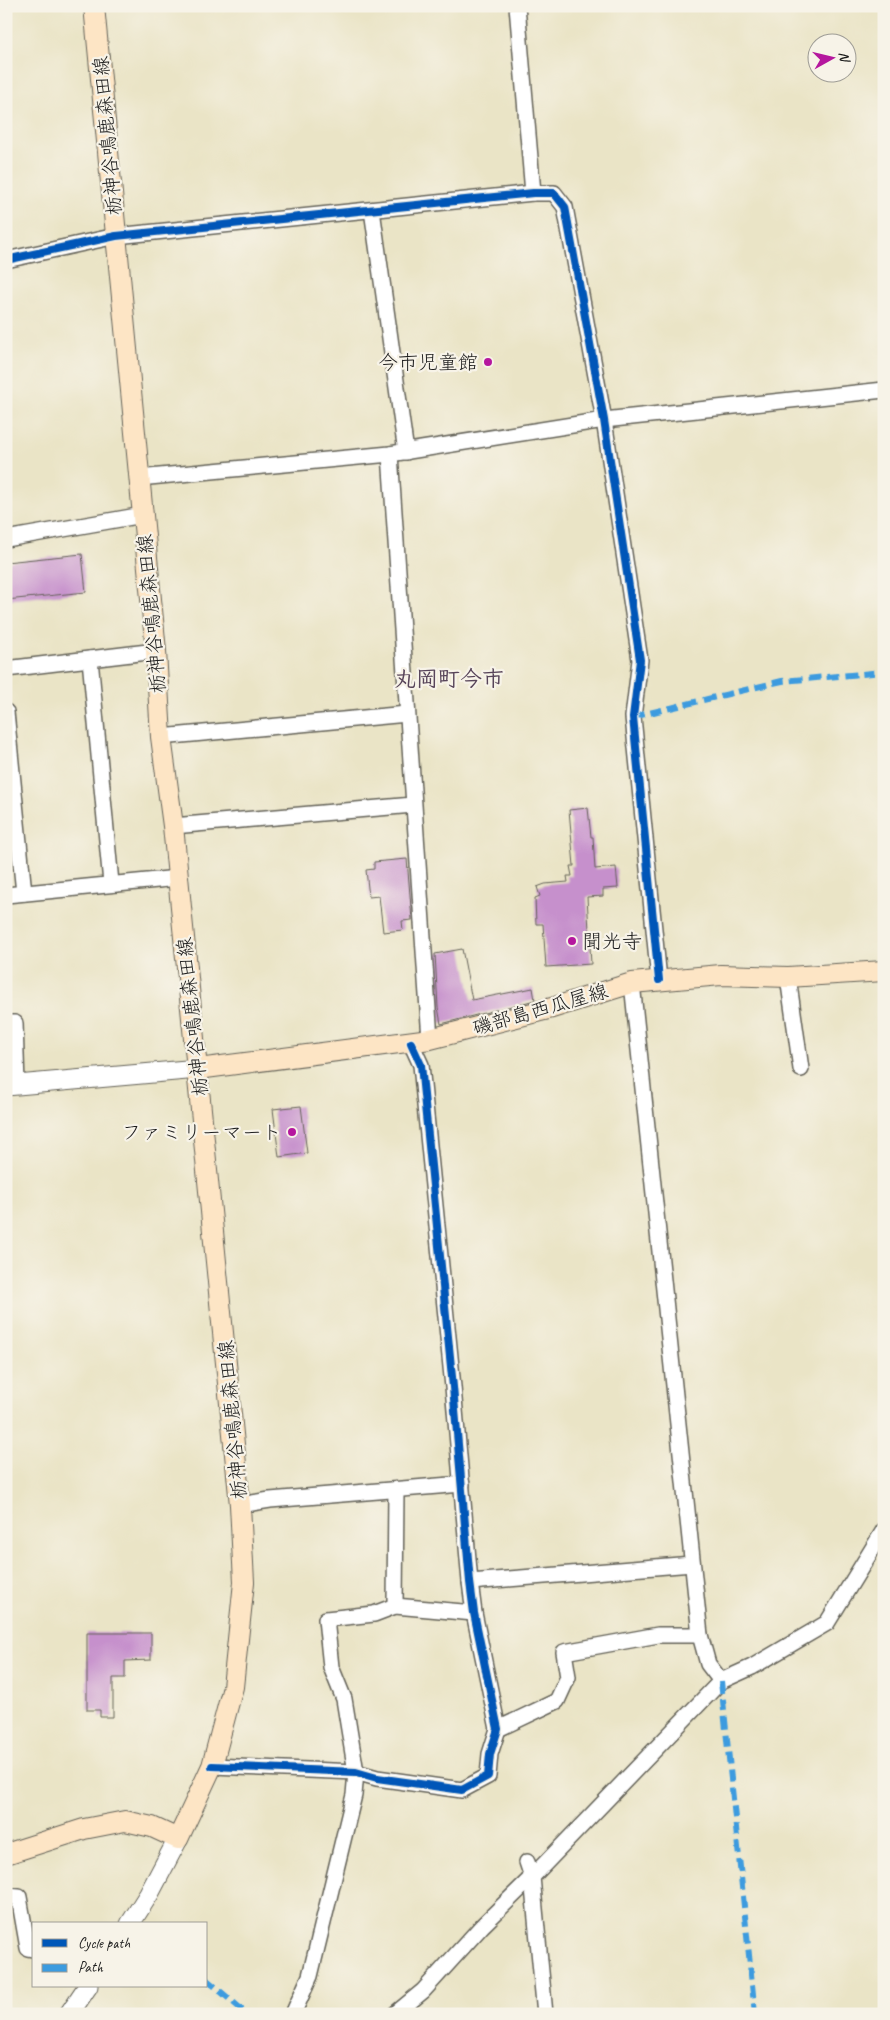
<svg xmlns="http://www.w3.org/2000/svg" width="890" height="2020" viewBox="0 0 890 2020" font-family="Caveat,'Klee One',sans-serif">
<rect width="100%" height="100%" fill="#f7f3e8"/>
<filter id="ink" filterUnits="userSpaceOnUse"><feTurbulence type="fractalNoise" baseFrequency=".02" numOctaves="2"/><feDisplacementMap in="SourceGraphic" scale="10" xChannelSelector="R" yChannelSelector="G"/><feConvolveMatrix kernelMatrix="1 2 1 2 8 2 1 2 1" color-interpolation-filters="sRGB"/></filter>
<filter id="wash" filterUnits="userSpaceOnUse"><feTurbulence type="fractalNoise" baseFrequency=".0096" numOctaves="4" result="noise"/><feDisplacementMap in="SourceGraphic" scale="20" xChannelSelector="R" yChannelSelector="G"/><feGaussianBlur stdDeviation="1.12" result="paint"/><feColorMatrix in="noise" values="0 0 0 0 0 0 0 0 0 0 0 0 0 0 0 0 0 1.4 0 .05"/><feComposite in="paint" operator="in"/></filter>
<g filter="url(#wash)">
<rect width="100%" height="100%" fill="#eae4c6"/>
<g id="blocks">
<!-- building -->
<g fill="#c690cc">
<path d="M82,554l4,38 -80,8v-38z"/>
<path d="M588,808l3,29h2l2,32 21,-2 2,21 -15,1v7l-16,1 4,67 -45,3 -3,-43h-7l-1,-26 5,-2 -3,-9 8,-3 23,-2 -1,-6h5l-2,-10h4l-5,-56z"/>
<path d="M407,859l5,61 -10,1 1,9 -20,2 -4,-36 -10,1 -3,-27 8,-1v-7z"/>
<path d="M462,949l10,51 61,-12 2,12 -94,24 -3,-17 -3,-53z"/>
<path d="M301,1106l6,47 -28,4 -6,-48z"/>
<path d="M87,1633h64v27l-26,1v17h-12v39h-13v-7h-13z"/>
</g>
</g>
</g>
<g filter="url(#ink)">
<use href="#blocks" fill-opacity="0" stroke="#646258" stroke-width="1"/>
<g fill="none" stroke-linecap="round" stroke-linejoin="round">
<defs>
<g id="minor">
<path d="M517,6l16,187"/>
<path d="M372,210l34,242"/>
<path d="M6,260l110,-24 417,-43h21l11,14 39,213 36,240 -7,57 26,263"/>
<path d="M390,454l40,585"/>
<path d="M139,478l251,-24 214,-34 280,-30"/>
<path d="M6,539l137,-24"/>
<path d="M90,659l21,224"/>
<path d="M6,669l150,-18"/>
<path d="M6,712l18,181"/>
<path d="M161,737l246,-23"/>
<path d="M173,826l240,-21"/>
<path d="M6,895l172,-17"/>
<path d="M788,977l13,92"/>
<path d="M632,983l68,652 8,29 13,17"/>
<path d="M6,1023h9l2,62"/>
<path d="M240,1505l30,-5 192,-16"/>
<path d="M470,1582l222,-18"/>
<path d="M395,1606l1,-116"/>
<path d="M498,1729l59,-28 11,-24 -4,-25 94,-17h42"/>
<path d="M212,1766l144,6 21,6 85,12 26,-14 2,-22 8,-25 -24,-116 -4,-31 -17,-195 -32,-322 -10,-22"/>
<path d="M527,1862l5,15 13,137"/>
<path d="M6,1896l13,1 9,51 6,1"/>
<path d="M293,2014l17,-38 44,-181 2,-23 -12,-73 -13,-32 -5,-48 48,-5 21,-8 79,7"/>
<path d="M395,2014l28,-23 59,-65 50,-49 189,-196 31,-14 75,-44 57,-93"/>
</g>
<g id="tertiary">
<path d="M6,1086l192,-17"/>
<path d="M130,1924l19,-30 29,-55"/>
<path d="M69,2014l19,-28"/>
</g>
<g id="secondary">
<path d="M198,1069l232,-30 122,-31 80,-25 89,-8 67,2 96,-6"/>
<path d="M6,1854l78,-25 41,-8 27,6 26,12 34,-73 21,-79 11,-105 -4,-77 -67,-679 -12,-89 -5,-86 -62,-645"/>
</g>
</defs>
<!-- minor casing -->
<use href="#minor" stroke="#646258" stroke-width="18"/>
<!-- tertiary casing -->
<use href="#tertiary" stroke="#646258" stroke-width="21"/>
<!-- secondary casing -->
<use href="#secondary" stroke="#646258" stroke-width="22"/>
<!-- minor -->
<use href="#minor" stroke="#fff" stroke-width="15"/>
<!-- tertiary -->
<use href="#tertiary" stroke="#fff" stroke-width="19"/>
<!-- secondary -->
<use href="#secondary" stroke="#fde5c5" stroke-width="20"/>
<!-- quiet -->
<g stroke="#3c9bdf" stroke-width="6" stroke-dasharray="12 6" stroke-linecap="butt">
<path d="M633,717l149,-36 102,-9"/>
<path d="M721,1681l34,333"/>
<path d="M206,1979l41,35"/>
</g>
<defs>
<g id="cycleway">
<path d="M6,260l110,-24 417,-43h21l11,14 39,213 36,240 -7,57 26,263"/>
<path d="M212,1766l144,6 21,6 85,12 26,-14 2,-22 8,-25 -24,-116 -4,-31 -17,-195 -32,-322 -10,-22"/>
</g>
</defs>
<!-- cycleway casing -->
<use href="#cycleway" stroke="#f7f3e8" stroke-width="11"/>
<!-- cycleway -->
<use href="#cycleway" stroke="#0057b8" stroke-width="8"/>
</g>
</g>
<!-- markers -->
<g fill="#b5179e" stroke="#f7f3e8" stroke-width="2">
<circle cx="488" cy="362" r="5"/>
<circle cx="572" cy="941" r="5"/>
<circle cx="292" cy="1132" r="5"/>
</g>
<g text-anchor="middle" stroke-width="4.5" stroke-linejoin="round" paint-order="stroke">
<!-- street labels -->
<g font-size="20" fill="#1c1c1c" stroke="#f7f3e8">
<text transform="translate(107 136) rotate(-95)" y="7">栃神谷鳴鹿森田線</text>
<text transform="translate(151 614) rotate(-95)" y="7">栃神谷鳴鹿森田線</text>
<text transform="translate(540 1009) rotate(-16)" y="7">磯部島西瓜屋線</text>
<text transform="translate(192 1017) rotate(-96)" y="7">栃神谷鳴鹿森田線</text>
<text transform="translate(232 1420) rotate(-95)" y="7">栃神谷鳴鹿森田線</text>
</g>
<!-- poi labels -->
<g font-size="20" fill="#1c1c1c" stroke="#f7f3e8" text-anchor="end">
<text x="478" y="369">今市児童館</text>
<text x="582" y="948" text-anchor="start">聞光寺</text>
<text x="282" y="1139">ファミリーマート</text>
</g>
<!-- quarter labels -->
<g font-size="22" font-weight="bold" fill="#58455a" stroke="#f7f3e8">
<text x="449" y="686">丸岡町今市</text>
</g>
</g>
<!-- margin -->
<rect width="890" height="2020" fill="none" stroke="#f7f3e8" stroke-width="25"/>
<!-- legend -->
<rect x="32" y="1922" width="175" height="65" fill="#f7f3e8" stroke="#9f9d96"/>
<rect x="42" y="1939" width="25" height="8" fill="#0057b8" stroke="#9f9d96"/>
<text x="78" y="1948" font-size="15" fill="#1c1c1c">Cycle path</text>
<rect x="42" y="1964" width="25" height="8" fill="#3c9bdf" stroke="#9f9d96"/>
<text x="78" y="1972" font-size="15" fill="#1c1c1c">Path</text>
<!-- north arrow -->
<g transform="translate(832 58) rotate(82)"><circle r="24" fill="#f7f3e8" stroke="#9f9d96"/>
<path d="M0-4L9 19L0 12L-9 19Z" fill="#b5179e"/>
<text y="-8" font-size="14" font-weight="bold" text-anchor="middle" fill="#1c1c1c">N</text>
</g>
</svg>
